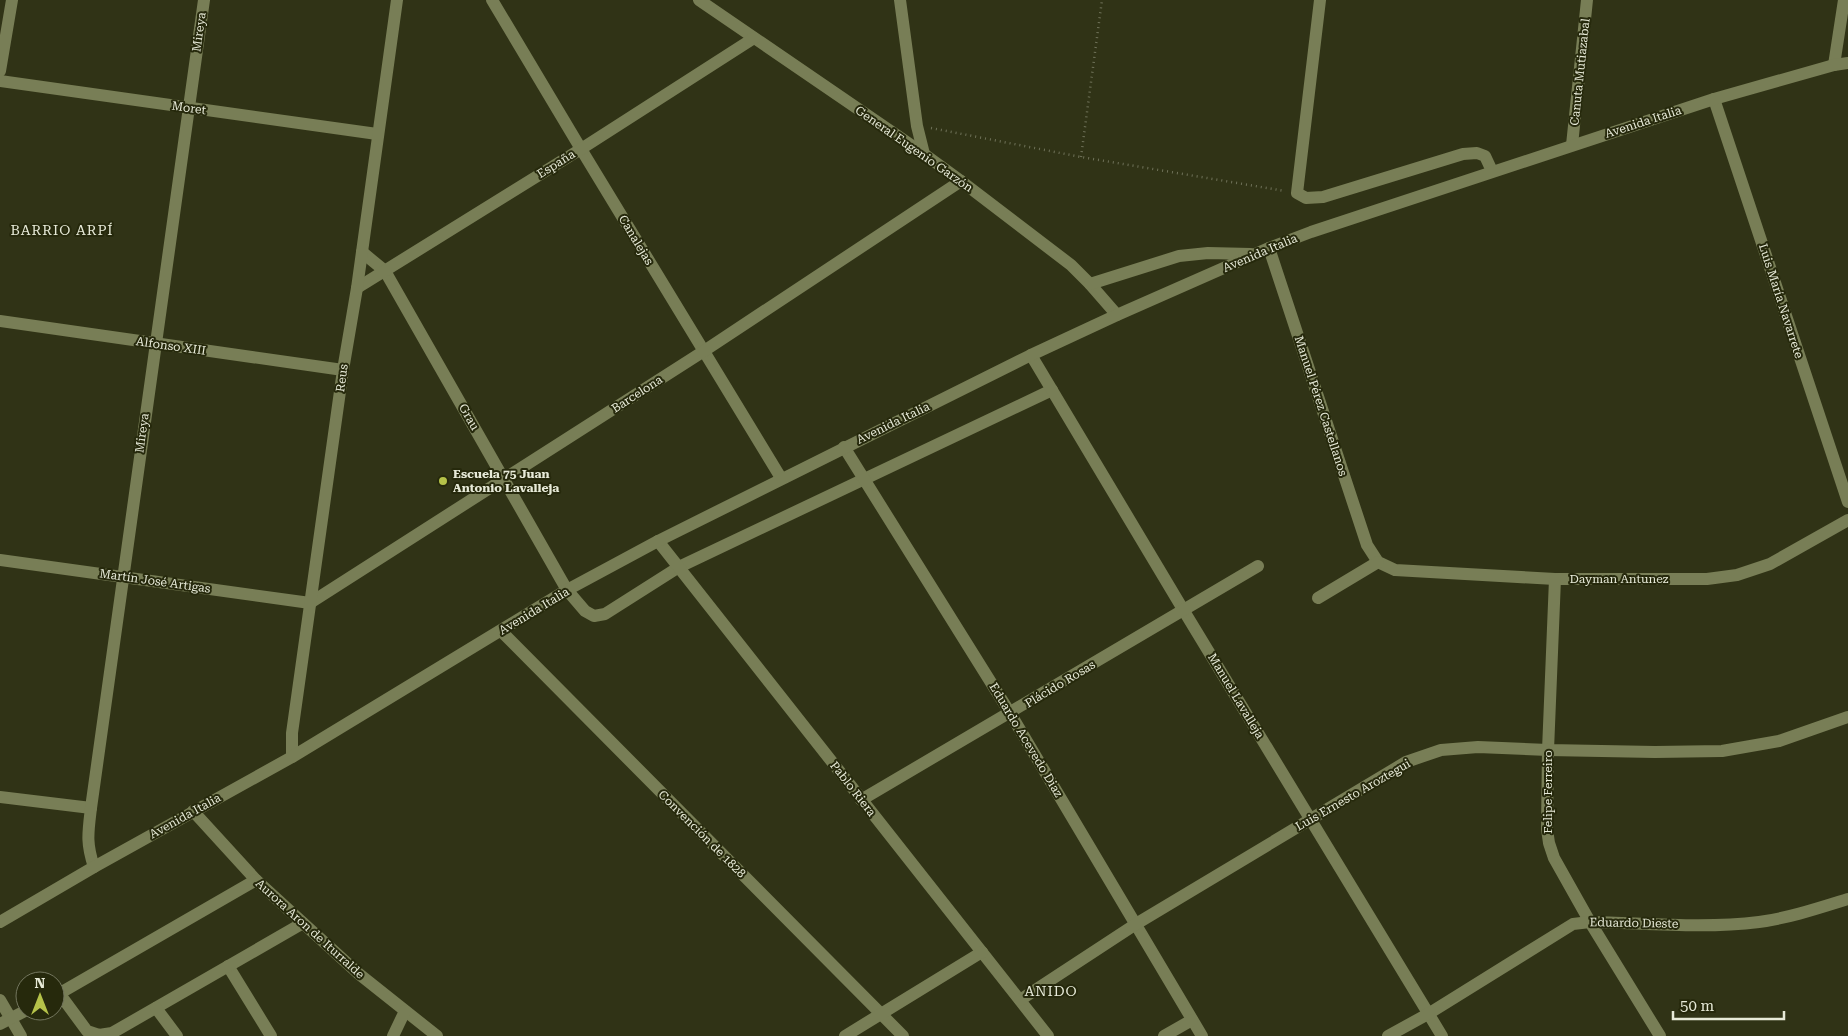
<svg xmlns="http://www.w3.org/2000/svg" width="1848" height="1036" viewBox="0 0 1848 1036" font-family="'Roboto Serif',serif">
<rect width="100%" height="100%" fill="#303316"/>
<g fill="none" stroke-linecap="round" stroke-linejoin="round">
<!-- path -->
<g stroke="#6f7259" stroke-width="2.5" stroke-dasharray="1 4" stroke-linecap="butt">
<path d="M931,128l150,29 204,34"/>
<path d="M1081,157l21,-157"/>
</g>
<!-- minor -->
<g stroke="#787e56" stroke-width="12">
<path d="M492,0l89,149 200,329"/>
<path d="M699,0l225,154 37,27 110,84 19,19 27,31"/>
<path d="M900,0l17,126 7,28"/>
<path d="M1320,0l-23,193 9,5 17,-1 140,-43 14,-1 8,3 7,15"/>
<path d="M1834,65l10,-65"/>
<path d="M0,71l12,-71"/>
<path d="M0,81l377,53"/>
<path d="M1714,99l134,403"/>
<path d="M1572,145l15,-145"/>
<path d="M1269,248l98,297 11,17 17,8 160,9h152l30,-4 33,-11 78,-44"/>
<path d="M362,252l23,19 182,319 18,21 9,5 11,-2 74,-47 373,-177"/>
<path d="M1090,284l89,-28 29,-3 43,1"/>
<path d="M357,288l224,-139 173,-111"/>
<path d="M0,321l343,49"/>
<path d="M1031,355l153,256 258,425"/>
<path d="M844,447l166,266 192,323"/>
<path d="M658,541l390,495"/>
<path d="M0,560l310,43 394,-252 257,-170"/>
<path d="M1555,579l-7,171 -1,79 2,14 5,15 36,64 70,114"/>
<path d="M1318,598l60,-36"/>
<path d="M501,631l402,405"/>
<path d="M292,757v-24l51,-363 14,-82 40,-288"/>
<path d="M0,797l91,11"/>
<path d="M861,800l397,-234"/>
<path d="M193,811l63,69 47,43 56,51 78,62"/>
<path d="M94,867c-8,-24 -6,-34 -3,-59l113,-808"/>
<path d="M0,922l94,-55 198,-110 275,-167 91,-49 373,-186 86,-40 152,-67 42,-16 403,-133 120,-34 14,-2"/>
<path d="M228,966l43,70"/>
<path d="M59,993l28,38 12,4 13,-2 191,-110"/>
<path d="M55,996l201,-116"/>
<path d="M0,1000l21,36"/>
<path d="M1020,1000l116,-76 270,-162 35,-12 37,-3 70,3 107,2 67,-1 57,-10 69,-24"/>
<path d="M156,1008l21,28"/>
<path d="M0,1024l25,-13"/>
<path d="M393,1036l12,-25"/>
<path d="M845,1036l137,-84"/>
<path d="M1164,1036l28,-16"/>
<path d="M1388,1036l40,-22 145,-90 17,-2c55,1 113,7 169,0 30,-4 60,-14 89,-23"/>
</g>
</g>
<!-- markers -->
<circle fill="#b5c249" stroke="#26290c" stroke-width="2" cx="443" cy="481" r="5"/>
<g text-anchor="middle" stroke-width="4" stroke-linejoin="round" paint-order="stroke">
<!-- street labels -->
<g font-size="12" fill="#e7ead8" stroke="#26290c">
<text transform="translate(199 32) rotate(-82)" y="4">Mireya</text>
<text transform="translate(1580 72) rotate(-84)" y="4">Canuta Mutiazabal</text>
<text transform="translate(189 108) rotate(8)" y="4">Moret</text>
<text transform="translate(1643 122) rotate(-18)" y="4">Avenida Italia</text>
<text transform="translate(914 149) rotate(35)" y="4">General Eugenio Garzón</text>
<text transform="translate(556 164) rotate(-32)" y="4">España</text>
<text transform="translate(636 240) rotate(59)" y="4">Canalejas</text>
<text transform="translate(1260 253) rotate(-23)" y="4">Avenida Italia</text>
<text transform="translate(1781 301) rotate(72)" y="4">Luis María Navarrete</text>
<text transform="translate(171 346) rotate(8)" y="4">Alfonso XIII</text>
<text transform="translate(342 378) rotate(-82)" y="4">Reus</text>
<text transform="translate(637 394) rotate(-33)" y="4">Barcelona</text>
<text transform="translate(1321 406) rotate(72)" y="4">Manuel Pérez Castellanos</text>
<text transform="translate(469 417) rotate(60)" y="4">Grau</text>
<text transform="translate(893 423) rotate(-26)" y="4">Avenida Italia</text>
<text transform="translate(142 433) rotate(-82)" y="4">Mireya</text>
<text x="1619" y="583">Dayman Antunez</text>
<text transform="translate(155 581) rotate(8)" y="4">Martín José Artigas</text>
<text transform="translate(534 611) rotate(-31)" y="4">Avenida Italia</text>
<text transform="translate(1060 684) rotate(-31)" y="4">Plácido Rosas</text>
<text transform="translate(1236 696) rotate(59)" y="4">Manuel Lavalleja</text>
<text transform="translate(1026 740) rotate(59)" y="4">Eduardo Acevedo Diaz</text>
<text transform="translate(853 789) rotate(52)" y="4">Pablo Riera</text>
<text transform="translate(1548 792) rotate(-90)" y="4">Felipe Ferreiro</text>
<text transform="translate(1353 795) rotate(-30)" y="4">Luis Ernesto Aroztegui</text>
<text transform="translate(185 816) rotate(-29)" y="4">Avenida Italia</text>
<text transform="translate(702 834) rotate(45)" y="4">Convención de 1828</text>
<text transform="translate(1634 923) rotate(1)" y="4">Eduardo Dieste</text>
<text transform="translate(310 929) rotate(42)" y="4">Aurora Aron de Iturralde</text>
</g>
<!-- poi labels -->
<g font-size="12" font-weight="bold" fill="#e7ead8" stroke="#26290c" text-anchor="start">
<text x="453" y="478">Escuela 75 Juan<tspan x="453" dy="14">Antonio Lavalleja</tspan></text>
</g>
<!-- neighbourhood labels -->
<g font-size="14" letter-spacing="1" fill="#e7ead8" stroke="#26290c">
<text x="62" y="235">BARRIO ARPÍ</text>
<text x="1051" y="996">ANIDO</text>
</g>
</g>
<!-- north arrow -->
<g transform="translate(40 996)"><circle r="24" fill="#26290c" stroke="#73765e"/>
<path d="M0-4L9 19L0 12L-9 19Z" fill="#b5c249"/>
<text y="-8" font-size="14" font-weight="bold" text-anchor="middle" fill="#e7ead8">N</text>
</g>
<!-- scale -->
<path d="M1673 1011v8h111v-8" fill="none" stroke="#e7ead8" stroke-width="2.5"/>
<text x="1680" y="1011" font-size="15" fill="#e7ead8" stroke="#26290c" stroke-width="4" paint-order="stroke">50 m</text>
</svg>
